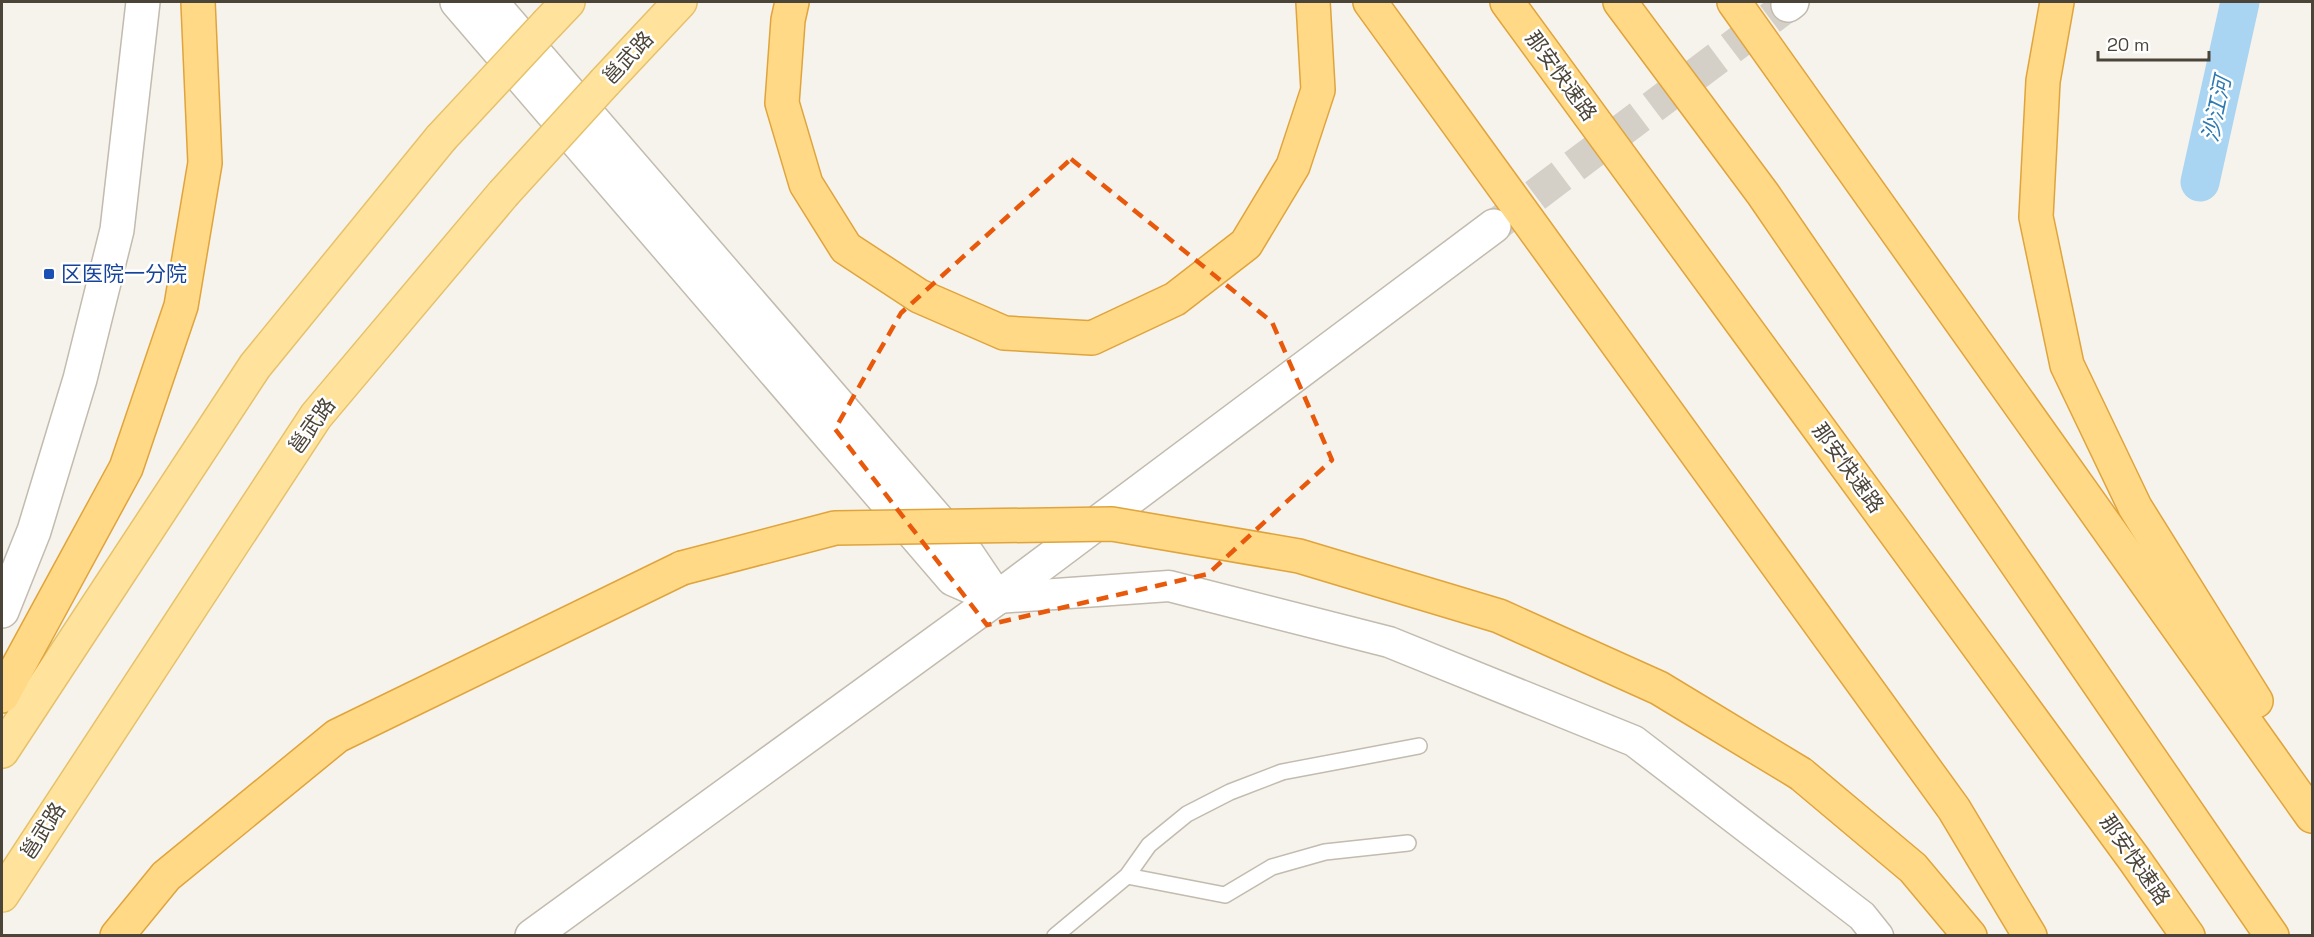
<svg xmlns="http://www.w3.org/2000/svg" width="2314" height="937" viewBox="0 0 2314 937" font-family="'Space Grotesk','Noto Sans SC',sans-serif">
<rect width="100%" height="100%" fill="#f6f3ec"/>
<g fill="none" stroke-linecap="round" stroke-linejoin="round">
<!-- canal -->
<path stroke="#a9d4f2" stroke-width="39" d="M2200,182l40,-180"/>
<!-- tertiary-tunnel -->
<path stroke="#d4d0c8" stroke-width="33" stroke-dasharray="33 16" stroke-linecap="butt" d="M1496,225l292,-220"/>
<defs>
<g id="service">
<path d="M1127,876l98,19 47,-28 53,-15 83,-9"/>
<path d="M1055,936l72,-60 22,-31 38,-31 43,-22 52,-20 137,-26"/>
</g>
<path id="minor" d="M997,598l172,-12 220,56 245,99 228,175 16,20"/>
<g id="tertiary">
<path d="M457,2l496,577 44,19"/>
<path d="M491,2l477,553 29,43"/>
<path d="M1788,5l4,-3"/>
<path d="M2,611l32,-80 46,-152 37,-149 26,-228"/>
<path d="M532,936l465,-338 497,-372"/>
</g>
<g id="primary">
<path d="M548,23l20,-21"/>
<path d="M605,82l75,-80"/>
<path d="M2,751l253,-385 186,-228"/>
<path d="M2,895l314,-479 187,-222"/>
</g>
<g id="trunk">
<path d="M792,2l-4,18 -6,83 24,81 40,64 73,48 85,37 88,5 83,-39 71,-55 47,-78 25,-76 -5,-88"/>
<path d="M1370,2l584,807 76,127"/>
<path d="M1507,2l627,857 54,77"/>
<path d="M1620,2l143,192 509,742"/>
<path d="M1734,2l578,814"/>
<path d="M2057,2l-14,79 -7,136 31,148 68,142 121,194"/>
<path d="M2,696l124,-228 55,-162 24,-143 -7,-161"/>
<path d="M1801,774l112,94 57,68"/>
<path d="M117,936l49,-60 171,-140 345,-168"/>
</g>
</defs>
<!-- service casing -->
<use href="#service" stroke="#c2bbae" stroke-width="18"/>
<!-- minor casing -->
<use href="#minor" stroke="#c2bbae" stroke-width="33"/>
<!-- tertiary casing -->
<use href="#tertiary" stroke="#c2bbae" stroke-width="36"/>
<!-- primary casing -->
<use href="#primary" stroke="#e6c16a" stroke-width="36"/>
<!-- trunk casing -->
<use href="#trunk" stroke="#e0a43c" stroke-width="36"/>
<!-- service -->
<use href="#service" stroke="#fff" stroke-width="15"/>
<!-- minor -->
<use href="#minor" stroke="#fff" stroke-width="30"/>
<!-- tertiary -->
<use href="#tertiary" stroke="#fff" stroke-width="33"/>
<!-- primary -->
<use href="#primary" stroke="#ffe39c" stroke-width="33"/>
<!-- trunk -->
<use href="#trunk" stroke="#ffd985" stroke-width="33"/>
<defs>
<g id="primary-bridge">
<path d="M441,138l107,-115"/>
<path d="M503,194l102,-112"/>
</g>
<path id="trunk-bridge" d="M682,568l153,-40 277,-4 187,32 200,60 160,72 142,86"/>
</defs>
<!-- primary-bridge casing -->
<use href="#primary-bridge" stroke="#e6c16a" stroke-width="36" stroke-linecap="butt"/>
<!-- trunk-bridge casing -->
<use href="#trunk-bridge" stroke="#e0a43c" stroke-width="36" stroke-linecap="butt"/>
<!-- primary-bridge -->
<use href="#primary-bridge" stroke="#ffe39c" stroke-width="33"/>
<!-- trunk-bridge -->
<use href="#trunk-bridge" stroke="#ffd985" stroke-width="33"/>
</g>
<!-- marked area -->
<path fill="none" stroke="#e8590c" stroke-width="4.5" stroke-dasharray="12 8" stroke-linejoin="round" d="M1071,159l201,163 60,138 -124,114 -221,51 -152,-196 66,-116z"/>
<!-- markers -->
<rect fill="#1a4fb4" stroke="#fff" stroke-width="2" x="43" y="268" width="12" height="12" rx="3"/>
<g text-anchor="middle" stroke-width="5" stroke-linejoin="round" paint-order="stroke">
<!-- street labels -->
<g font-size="21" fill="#4b4439" stroke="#fff">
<text transform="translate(628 58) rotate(-47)" y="7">邕武路</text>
<text transform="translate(1561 76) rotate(54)" y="7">那安快速路</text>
<text transform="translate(312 426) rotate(-54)" y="7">邕武路</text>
<text transform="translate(1848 468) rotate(54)" y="7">那安快速路</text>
<text transform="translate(43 831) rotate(-57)" y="7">邕武路</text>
<text transform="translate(2135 860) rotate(55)" y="7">那安快速路</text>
</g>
<!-- transit labels -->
<g font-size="21" fill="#164399" stroke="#fff" text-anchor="start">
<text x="61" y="281">区医院一分院</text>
</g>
<!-- water labels -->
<g font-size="22" font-style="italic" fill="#2e7ab2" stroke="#fff">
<text transform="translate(2216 109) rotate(-78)" y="8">沙江河</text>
</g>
</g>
<!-- border -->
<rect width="2314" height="937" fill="none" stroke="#4b4439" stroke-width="6"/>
<!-- scale -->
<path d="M2098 51v9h111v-9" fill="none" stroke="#4b4439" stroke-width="3"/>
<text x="2107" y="51" font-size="18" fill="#4b4439" stroke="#ffffff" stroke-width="4.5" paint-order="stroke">20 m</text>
</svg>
